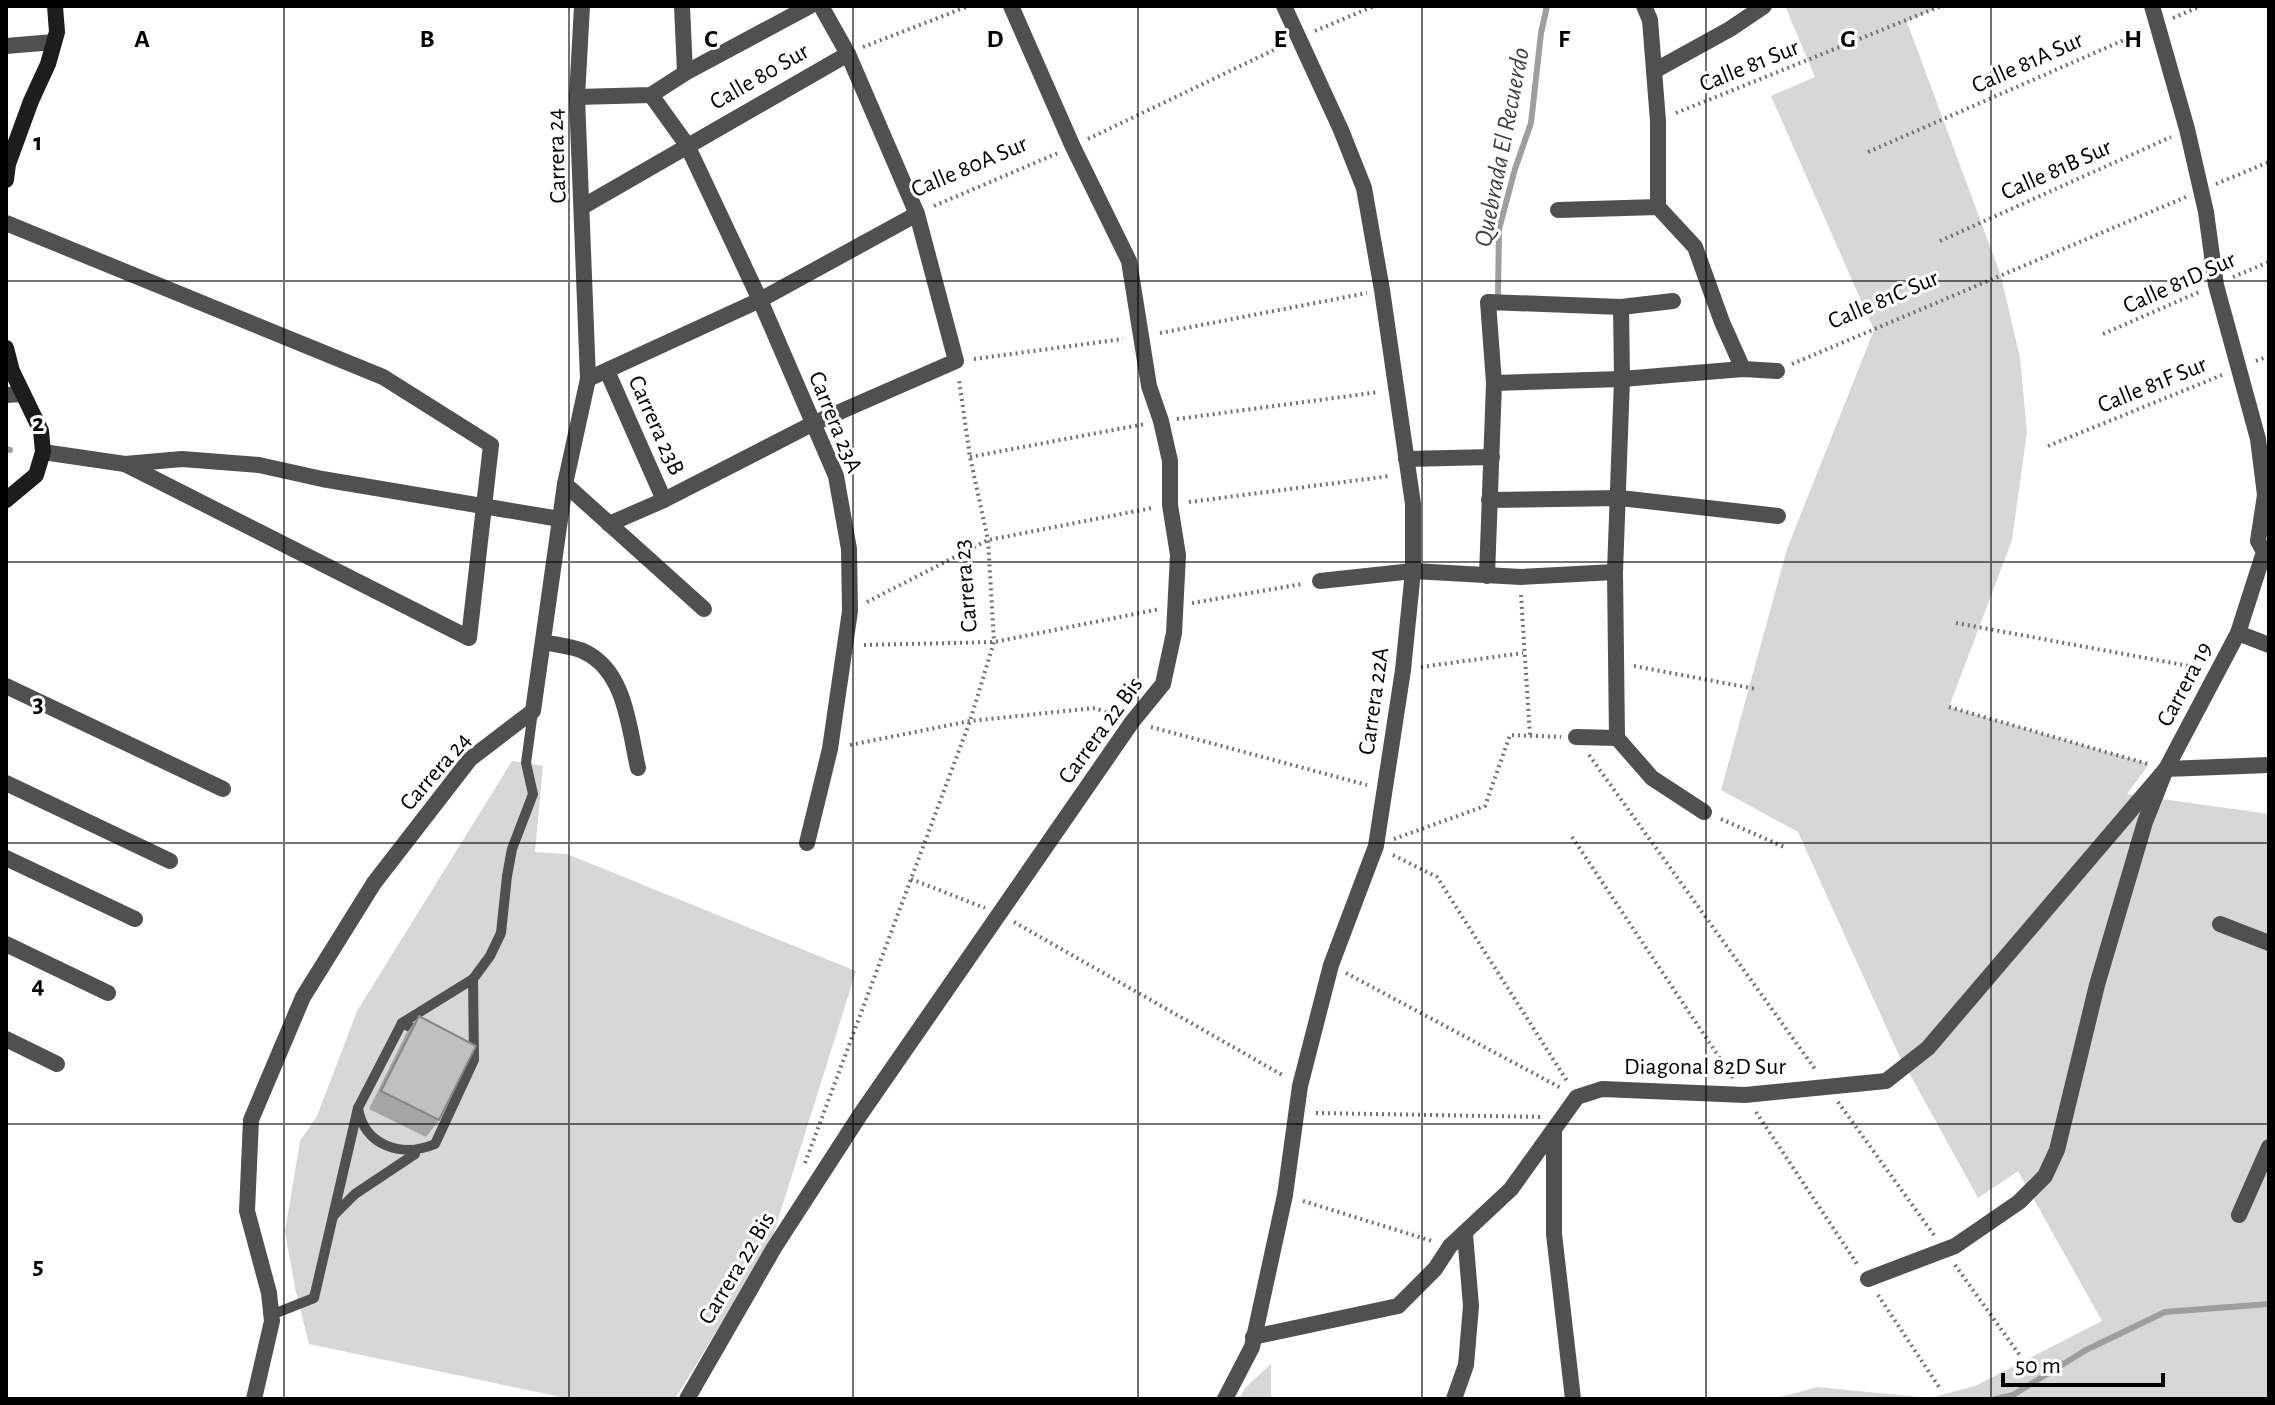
<svg xmlns="http://www.w3.org/2000/svg" width="2275" height="1405" viewBox="0 0 2275 1405" font-family="'Alegreya Sans',sans-serif">
<rect width="100%" height="100%" fill="#fff"/>
<!-- green -->
<g fill="#d7d7d7">
<path d="M1785,6h155l-33,16 94,254 19,82 7,74 -15,108 -63,167 200,57 -22,30 142,20v585h-496l44,-12 113,11 45,-12 127,-65 -84,-150 -40,27 -81,-147 -99,-219 -77,-42 66,-241 87,-219 -103,-234 44,-19z"/>
<path d="M512,761l31,5 -8,86 32,2 289,117 -85,271 -96,157h-105l-261,-55 -14,-56 -10,-57 15,-90 17,-25 40,-105z"/>
<path d="M1271,1364v35h-32l7,-12z"/>
</g>
<g fill="none" stroke-linecap="round" stroke-linejoin="round">
<!-- stream -->
<g stroke="#9e9e9e" stroke-width="6">
<path d="M1498,296l1,-67 16,-60 16,-46 10,-90 6,-27"/>
<path d="M6,449l4,1"/>
<path d="M1996,1399l17,-4 73,-45 79,-38 104,-8"/>
</g>
<!-- path -->
<g stroke="#727272" stroke-width="4" stroke-dasharray="2 4" stroke-linecap="butt">
<path d="M2173,18l28,-12"/>
<path d="M1315,31l59,-25"/>
<path d="M863,47l106,-41"/>
<path d="M1676,113l265,-107"/>
<path d="M1088,139l194,-93"/>
<path d="M1868,152l272,-119"/>
<path d="M2216,184l53,-22"/>
<path d="M934,206l124,-53"/>
<path d="M1940,241l231,-104"/>
<path d="M2233,277l36,-15"/>
<path d="M1160,333l207,-40"/>
<path d="M2103,334l96,-42"/>
<path d="M974,359l149,-20"/>
<path d="M2256,361l13,-5"/>
<path d="M1792,364l394,-167"/>
<path d="M1177,419l202,-27"/>
<path d="M2048,446l174,-71"/>
<path d="M970,457l175,-33"/>
<path d="M1189,502l201,-26"/>
<path d="M1521,595l9,141"/>
<path d="M867,602l121,-62 164,-32"/>
<path d="M1192,603l110,-19"/>
<path d="M1956,623l244,45"/>
<path d="M864,645l130,-3 166,-33"/>
<path d="M1634,666l122,23"/>
<path d="M1421,667l102,-14"/>
<path d="M1949,707l199,57"/>
<path d="M1151,727l216,58"/>
<path d="M850,745l120,-24 125,-13 21,8"/>
<path d="M1589,755l226,314"/>
<path d="M1721,819l63,28"/>
<path d="M1572,837l161,241"/>
<path d="M1394,839l91,-33 25,-71 51,2"/>
<path d="M1393,855l44,22 130,204"/>
<path d="M911,879l74,29"/>
<path d="M1014,922l270,154"/>
<path d="M1346,973l215,115"/>
<path d="M1838,1102l96,133"/>
<path d="M1756,1112l101,152"/>
<path d="M1316,1113l227,4"/>
<path d="M805,1163l165,-442 24,-79 -6,-102 -18,-83 -11,-77"/>
<path d="M1303,1201l129,40"/>
<path d="M1955,1265l66,92"/>
<path d="M1878,1295l63,95"/>
</g>
<!-- lane -->
<g stroke="#505050" stroke-width="10">
<path d="M473,979l17,-23 11,-23 6,-57 5,-27 21,-55 -7,-31 7,-52"/>
<path d="M402,1023l71,-44 1,79"/>
<path d="M358,1108c6,38 44,50 77,36l39,-84 -15,-8"/>
<path d="M333,1216l22,-22 60,-40"/>
<path d="M271,1315l43,-17 44,-190 44,-85 18,9"/>
</g>
<!-- street -->
<g stroke="#505050" stroke-width="16">
<path d="M682,6l3,67"/>
<path d="M1644,6l6,14 8,101v86"/>
<path d="M6,46l48,-4"/>
<path d="M1654,71l76,-42 34,-23"/>
<path d="M651,95l36,50 73,155 76,176 13,73 1,62 -20,138 -23,94"/>
<path d="M577,97l74,-2 34,-22 125,-67"/>
<path d="M582,207l266,-153"/>
<path d="M1558,210l100,-3 37,40 27,75 21,47"/>
<path d="M6,223l377,154 108,68 -22,193 -344,-174"/>
<path d="M607,371l57,129"/>
<path d="M588,379l172,-79 157,-86"/>
<path d="M1494,383l128,-4 121,-10 34,2"/>
<path d="M6,395l16,-1"/>
<path d="M43,452l82,12 57,-5 77,6 63,14 238,40"/>
<path d="M1406,459l86,-2"/>
<path d="M565,484l139,125"/>
<path d="M1489,500l131,-2 158,18"/>
<path d="M609,524l55,-24 148,-76 144,-63 -39,-147 -69,-160 -27,-48"/>
<path d="M1487,576l7,-193 -6,-81 133,5 52,-6"/>
<path d="M1320,581l93,-10 108,6 94,-5"/>
<path d="M2238,633l31,12"/>
<path d="M543,642c13,3 30,4 42,10 41,20 44,77 53,116"/>
<path d="M6,686l217,103"/>
<path d="M1576,737l41,1 -2,-166 7,-193 -1,-72"/>
<path d="M1617,738l35,40 52,34"/>
<path d="M6,783l164,78"/>
<path d="M6,858l129,61"/>
<path d="M2220,924l49,19"/>
<path d="M6,944l102,49"/>
<path d="M6,1039l51,25"/>
<path d="M1554,1130v104l19,165"/>
<path d="M2239,1215l30,-68"/>
<path d="M1868,1279l87,-33 64,-44 26,-26 12,-26 40,-165 48,-163 21,-53 72,-136 26,-81 -6,-11 7,-46 -7,-56 -42,-154 -10,-73 -19,-83 -35,-123"/>
<path d="M1253,1337l145,-31 37,-37 15,-23 61,-57 66,-92 25,-8 143,6 141,-14 42,-33 238,-279 103,-4"/>
<path d="M254,1399l18,-78 -3,-28 -22,-82 4,-91 52,-123 71,-114 96,-124 63,-48 32,-227 23,-105 -11,-282 5,-91"/>
<path d="M687,1399l87,-151 86,-133 272,-393 31,-38 11,-51 4,-78 -8,-50v-44l-9,-40 -12,-35 -20,-125 -56,-114 -62,-141"/>
<path d="M1225,1399l27,-52 33,-152 15,-109 31,-121 45,-119 27,-176 10,-99v-67l-31,-214 -18,-102 -23,-58 -57,-124"/>
<path d="M1454,1399l12,-34 5,-59 -6,-72"/>
</g>
<!-- secondary -->
<g stroke="#1d1d1d" stroke-width="16">
<path d="M6,180l2,-16 23,-63 17,-37 9,-32 -2,-26"/>
<path d="M6,348l6,23 29,60 2,21 -7,23 -30,25"/>
</g>
</g>
<!-- wall -->
<path fill="#a5a5a5" d="M419,1016l20,104 -13,17 -57,-28 37,-75z"/>
<!-- building -->
<path fill="#c0c0c0" stroke="#868686" stroke-width="2" d="M419,1016l57,30 -37,74 -58,-29z"/>
<!-- grid -->
<path fill="none" stroke="#000" stroke-width="2" stroke-opacity="0.55" d="M284,6v1393M569,6v1393M853,6v1393M1138,6v1393M1422,6v1393M1706,6v1393M1991,6v1393M6,281h2263M6,562h2263M6,843h2263M6,1124h2263"/>
<g text-anchor="middle" stroke-width="6" stroke-linejoin="round" paint-order="stroke">
<!-- street labels -->
<g font-size="24" fill="#000" stroke="#fff">
<text transform="translate(2027 62) rotate(-24)" y="8">Calle 81A Sur</text>
<text transform="translate(1749 65) rotate(-22)" y="8">Calle 81 Sur</text>
<text transform="translate(759 76) rotate(-30)" y="8">Calle 80 Sur</text>
<text transform="translate(556 156) rotate(-92)" y="8">Carrera 24</text>
<text transform="translate(969 166) rotate(-23)" y="8">Calle 80A Sur</text>
<text transform="translate(2056 169) rotate(-24)" y="8">Calle 81B Sur</text>
<text transform="translate(2179 282) rotate(-24)" y="8">Calle 81D Sur</text>
<text transform="translate(1883 299) rotate(-23)" y="8">Calle 81C Sur</text>
<text transform="translate(2152 384) rotate(-22)" y="8">Calle 81F Sur</text>
<text transform="translate(836 422) rotate(68)" y="8">Carrera 23A</text>
<text transform="translate(657 425) rotate(66)" y="8">Carrera 23B</text>
<text transform="translate(965 586) rotate(-95)" y="8">Carrera 23</text>
<text transform="translate(2184 684) rotate(-62)" y="8">Carrera 19</text>
<text transform="translate(1373 701) rotate(-82)" y="8">Carrera 22A</text>
<text transform="translate(1100 730) rotate(-54)" y="8">Carrera 22 Bis</text>
<text transform="translate(435 771) rotate(-49)" y="8">Carrera 24</text>
<text x="1705" y="1074">Diagonal 82D Sur</text>
<text transform="translate(736 1268) rotate(-59)" y="8">Carrera 22 Bis</text>
</g>
<!-- water labels -->
<g font-size="26" font-style="italic" fill="#3f3f3f" stroke="#fff">
<text transform="translate(1501 147) rotate(-79)" y="9">Quebrada El Recuerdo</text>
</g>
</g>
<g font-size="26" text-anchor="middle" font-weight="bold" fill="#000" stroke="#fff" stroke-width="6" stroke-linejoin="round" paint-order="stroke">
<text x="142" y="47">A</text>
<text x="427" y="47">B</text>
<text x="711" y="47">C</text>
<text x="995" y="47">D</text>
<text x="1280" y="47">E</text>
<text x="1564" y="47">F</text>
<text x="1848" y="47">G</text>
<text x="2133" y="47">H</text>
<text x="38" y="150">1</text>
<text x="38" y="431">2</text>
<text x="38" y="712">3</text>
<text x="38" y="993">4</text>
<text x="38" y="1274">5</text>
</g>
<!-- border -->
<rect width="2275" height="1405" fill="none" stroke="#000000" stroke-width="16"/>
<!-- scale -->
<path d="M2003 1373v12h160v-12" fill="none" stroke="#000000" stroke-width="4"/>
<text x="2015" y="1373" font-size="24" fill="#000000" stroke="#ffffff" stroke-width="6" paint-order="stroke">50 m</text>
</svg>
